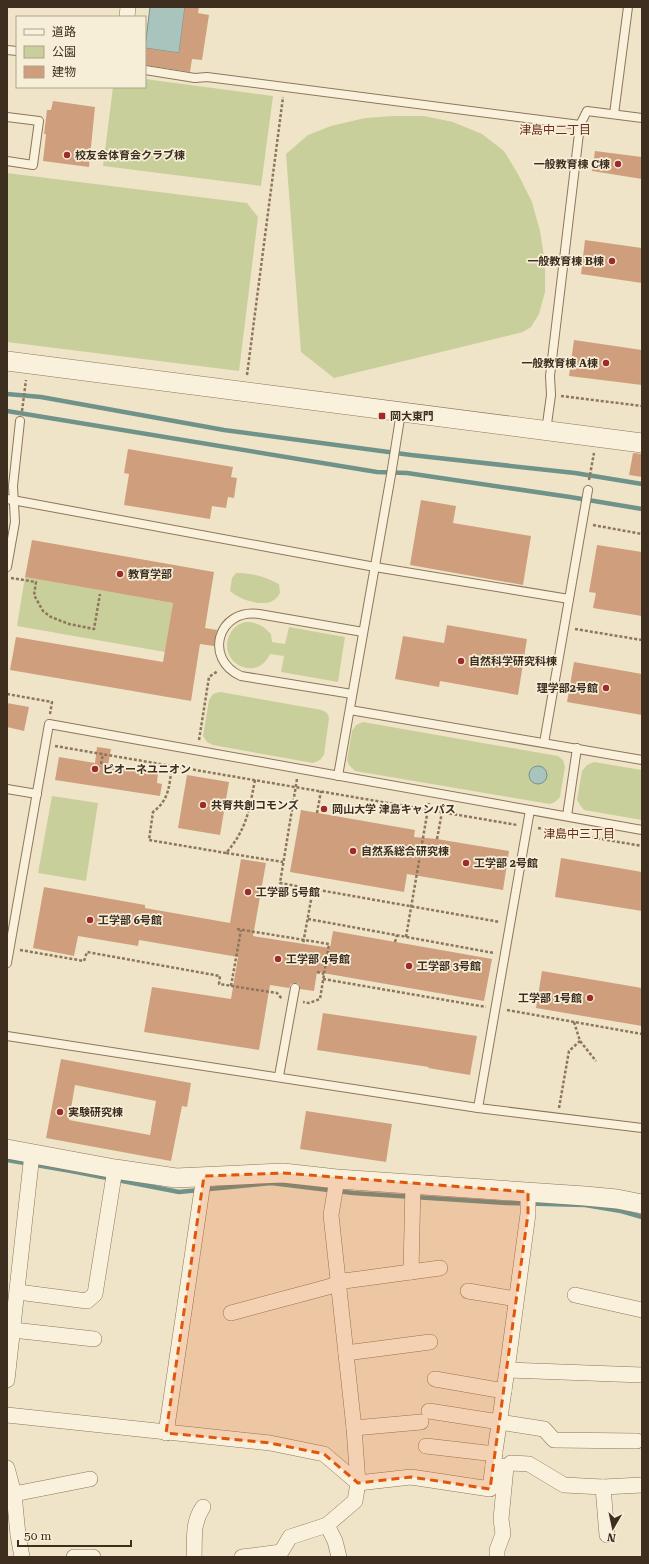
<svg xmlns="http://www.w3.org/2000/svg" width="649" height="1564" viewBox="0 0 649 1564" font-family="'Roboto Serif','Noto Sans JP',serif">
<rect width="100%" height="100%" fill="#f0e4c8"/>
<!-- green -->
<g fill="#c9cf9b">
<path d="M145,79l128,17 -12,90 -158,-20 10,-79h32z"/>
<path d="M394,116h30l29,6 29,12 22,17 14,23 14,28 8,29 5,31v30l-6,22 -8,13 -8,5 -189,46 -33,-26 -15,-198 22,-19 23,-9 34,-8z"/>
<path d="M7,173l240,30 11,14 -19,154 -232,-29z"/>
<path d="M236,573c15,0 29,3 43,11l1,9c-1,2 -4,6 -6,7 -11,8 -36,-1 -44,-9l2,-13z"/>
<path d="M25,577l148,26 -8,49 -148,-26z"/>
<path d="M245,622c11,0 18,3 26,12l1,8 13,2 4,-17 56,10 -7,45 -57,-10 3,-16 -14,-2c-13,29 -52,9 -41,-18 4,-8 7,-11 16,-14z"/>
<path d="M220,692l102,18 5,3 2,5 -5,37 -4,5 -7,3 -100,-18 -6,-3 -4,-6 6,-36 4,-6z"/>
<path d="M363,722l195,34 5,4 2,7 -5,30 -5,5 -5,2 -195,-33 -6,-6 -2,-5 5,-29 4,-6z"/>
<path d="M594,762l48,8v50l-58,-10 -4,-5 -3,-5 5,-29 5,-6z"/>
<path d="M52,796l46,7 -12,78 -48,-8z"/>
</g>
<!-- water -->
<g fill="#a9c4bc" stroke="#6f938a">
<path d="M150,7h35l-6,46 -34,-5z"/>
<circle cx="538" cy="775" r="9"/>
</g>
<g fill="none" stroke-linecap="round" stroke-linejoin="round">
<!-- stream -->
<g stroke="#6f938a" stroke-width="4.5">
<path d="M7,394l34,3 183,33 187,25 164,18 67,11"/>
<path d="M7,411l370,61 30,1 163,24 72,12"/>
<path d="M7,1160l64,11 108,21 92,-9 82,10 153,10 79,2 36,6 21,6"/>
</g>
</g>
<!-- building -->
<g fill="#cf9f7d" fill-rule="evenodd">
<path d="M185,7h14l-1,6 11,2 -7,45 -10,-1 -2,13 -45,-7v-17l34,5z"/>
<path d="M53,101l42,6 -6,60 -46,-6 3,-27h-2l3,-24h4z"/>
<path d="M595,151l47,6v22l-50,-8z"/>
<path d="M585,240l57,8v35l-61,-9z"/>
<path d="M574,340l68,10v35l-73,-9z"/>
<path d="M128,449l105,18 -2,10 6,1 -3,20 -6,-1 -2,11 -14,-2 -2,13 -86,-14 5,-31 -5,-1z"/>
<path d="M633,453l9,1v23l-13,-2z"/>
<path d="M421,500l35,6 -3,17 78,13 -8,49 -113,-20z"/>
<path d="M32,540l182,32 -9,56 12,2 -3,16 -14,-2 -9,57 -181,-31 6,-33 147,25 10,-59 -148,-26z"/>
<path d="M597,545l45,7v64l-49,-8 3,-15 -7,-1z"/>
<path d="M447,625l80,14 -9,56 -78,-14 -1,6 -44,-8 8,-43 41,7z"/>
<path d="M574,662l68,12v41l-75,-13z"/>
<path d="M7,703l22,4 -5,24 -17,-4z"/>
<path d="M97,747l14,2 -3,16 50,7 -1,11 5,1 -2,12 -105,-16 4,-23 36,6z"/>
<path d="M187,775l42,7 -9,53 -42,-7z"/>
<path d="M301,810l114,20 -1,7 23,2 72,12 -6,39 -96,-16 -3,18 -114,-20z"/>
<path d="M561,858l81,14v39l-87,-14z"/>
<path d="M241,859l25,4 -13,73 77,12 3,-17 159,28 -8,42 -167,-29 -3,19 -14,-2 -1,-5 -3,-1 -5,1 -2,4 -19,-3 -11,65 -115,-18 8,-45 79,12 7,-42 -99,-17 -1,6 -60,-10 -4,20 -41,-8 11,-61 101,18v3l85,15z"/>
<path d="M542,971l100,17v38l-106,-18z"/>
<path d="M323,1013l154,23 -7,39 -42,-7 1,-1 -112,-17z"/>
<path d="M61,1059l130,24 -4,24 -5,-1 -11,55 -125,-23zM75,1085l81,16 -6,34 -81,-15z"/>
<path d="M306,1111l86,13 -6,38 -86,-13z"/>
</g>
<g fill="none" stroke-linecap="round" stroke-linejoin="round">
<defs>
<g id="service">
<path d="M7,50l10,1"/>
<path d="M145,70l50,8 12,-1 373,48"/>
<path d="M614,114l14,-107"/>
<path d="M7,117l32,4 -6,44 -26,-4"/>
<path d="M546,431l5,-36 -1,-19 30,-251 7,-14 55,7"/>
<path d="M7,499l368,68 194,32"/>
<path d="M7,567l8,-45 -2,-36 7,-65"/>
<path d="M352,694l-111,-18c-38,-17 -23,-68 18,-62l104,18"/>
<path d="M350,710l292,50"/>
<path d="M544,743l44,-253"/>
<path d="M338,776l53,-301 10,-63"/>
<path d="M7,789l30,5"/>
<path d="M567,816l10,-68"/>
<path d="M7,963l42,-239 593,106"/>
<path d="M7,1036l471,72 164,20"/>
<path d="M279,1076l16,-88"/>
<path d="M478,1108l52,-298"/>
</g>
<g id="minor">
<path d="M127,17l1,-10"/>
<path d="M411,1272l2,-88"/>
<path d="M468,1291l48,8"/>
<path d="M18,1292l69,9 8,-7 20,-125"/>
<path d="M575,1295l67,15"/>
<path d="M231,1313l97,-26 16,-6 96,-13"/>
<path d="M13,1330l81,9"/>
<path d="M346,1353l84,-11"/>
<path d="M507,1370l21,-156v-22"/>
<path d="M435,1379l69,12"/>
<path d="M7,1380l25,-226"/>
<path d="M429,1411l115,18 10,11 83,1"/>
<path d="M7,1415l263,28 54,11 34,29 53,-6 79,12 3,-24 13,2 5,-4 18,1 35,21 39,2 39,-2"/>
<path d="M354,1428l67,-6"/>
<path d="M166,1433l38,-257"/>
<path d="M426,1446l69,8"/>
<path d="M493,1465l14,-95 135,5"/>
<path d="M7,1468l7,26 4,41 4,22"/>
<path d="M603,1487l4,48"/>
<path d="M14,1494l76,-15"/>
<path d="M327,1525l8,16 4,16"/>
<path d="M74,1557h19"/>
<path d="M194,1557c1,-19 -2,-34 9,-50"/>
<path d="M242,1557l39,-5 9,-15 37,-12 28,-24 3,-18 -4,-55 -23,-213 6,-36"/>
<path d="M497,1557v-7l6,-16 -2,-15 5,-52"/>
</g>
<g id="tertiary">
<path d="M7,361l635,82"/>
<path d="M7,1149l108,20 61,9 107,-5 54,6 248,17 32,3 25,5"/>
</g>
</defs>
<!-- service casing -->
<use href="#service" stroke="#8d765c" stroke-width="10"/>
<!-- minor casing -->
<use href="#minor" stroke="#8d765c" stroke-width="16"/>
<!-- tertiary casing -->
<use href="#tertiary" stroke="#8d765c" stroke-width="20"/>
<!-- path -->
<g stroke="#8d765c" stroke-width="2.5" stroke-dasharray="3 2" stroke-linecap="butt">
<path d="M247,375l36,-278"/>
<path d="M561,396l81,10"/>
<path d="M22,411l4,-31"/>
<path d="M589,480l5,-27"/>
<path d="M593,525l49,9"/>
<path d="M11,578l25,4 -2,13 9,16 8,6 18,7 25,5 6,-35"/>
<path d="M575,629l67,11"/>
<path d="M7,694l45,8 -2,12"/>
<path d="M199,740l10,-63 9,-6"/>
<path d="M55,746l462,79"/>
<path d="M101,764l2,-10"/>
<path d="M172,766c-3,19 -2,33 -19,46l-4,28 77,13"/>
<path d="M297,779l-17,104 33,6 -10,55"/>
<path d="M255,780c-6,30 -8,49 -29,73l57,9"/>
<path d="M317,813l4,-22"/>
<path d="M538,828l104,18"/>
<path d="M437,839l5,-27"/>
<path d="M313,889l187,33"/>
<path d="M308,919l186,34"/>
<path d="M237,929l92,15 -9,55 -11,4 -6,-1"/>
<path d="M406,937l23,-134"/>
<path d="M395,942l2,-7"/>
<path d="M20,950l64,11 3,-9 133,24 -1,8 58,9 5,6"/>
<path d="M317,972l7,2"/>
<path d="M323,979l163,28"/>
<path d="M231,986l10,-56"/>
<path d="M507,1010l135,24"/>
<path d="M574,1022l6,19 16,20"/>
<path d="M559,1108l10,-57 11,-10"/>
</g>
<!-- service -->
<use href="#service" stroke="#faf1dc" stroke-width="8"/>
<!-- minor -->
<use href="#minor" stroke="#faf1dc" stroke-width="15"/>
<!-- tertiary -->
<use href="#tertiary" stroke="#faf1dc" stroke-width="19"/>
</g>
<!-- marked area -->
<path fill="#df570d" fill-opacity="0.2" stroke="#df570d" stroke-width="3" stroke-dasharray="8 5" stroke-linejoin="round" d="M283,1173l245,19v22l-38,275 -79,-12 -53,6 -34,-29 -54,-11 -104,-10 38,-257z"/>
<!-- markers -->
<g fill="#9e2a2b" stroke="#f7eed8" stroke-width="1.5">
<circle cx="67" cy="155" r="4"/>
<circle cx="618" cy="164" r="4"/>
<circle cx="612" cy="261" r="4"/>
<circle cx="606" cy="363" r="4"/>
<rect x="378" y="412" width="8" height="8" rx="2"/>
<circle cx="120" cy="574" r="4"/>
<circle cx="461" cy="661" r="4"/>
<circle cx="606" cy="688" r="4"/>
<circle cx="95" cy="769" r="4"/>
<circle cx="203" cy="805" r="4"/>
<circle cx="324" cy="809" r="4"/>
<circle cx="353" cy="851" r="4"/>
<circle cx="466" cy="863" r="4"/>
<circle cx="248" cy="892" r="4"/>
<circle cx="90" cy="920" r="4"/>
<circle cx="278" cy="959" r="4"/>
<circle cx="409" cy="966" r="4"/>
<circle cx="590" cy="998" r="4"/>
<circle cx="60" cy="1112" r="4"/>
</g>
<g text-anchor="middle" stroke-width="3.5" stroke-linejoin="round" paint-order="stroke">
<!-- poi labels -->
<g font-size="11" font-weight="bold" fill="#3d2e20" stroke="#f7eed8" text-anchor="start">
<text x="75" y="159">校友会体育会クラブ棟</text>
<text x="610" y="168" text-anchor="end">一般教育棟 C棟</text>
<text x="604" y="265" text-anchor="end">一般教育棟 B棟</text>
<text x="598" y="367" text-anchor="end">一般教育棟 A棟</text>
<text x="390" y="420">岡大東門</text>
<text x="128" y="578">教育学部</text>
<text x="469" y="665">自然科学研究科棟</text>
<text x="598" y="692" text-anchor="end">理学部2号館</text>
<text x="103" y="773">ピオーネユニオン</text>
<text x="211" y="809">共育共創コモンズ</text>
<text x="332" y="813">岡山大学 津島キャンパス</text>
<text x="361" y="855">自然系総合研究棟</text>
<text x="474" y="867">工学部 2号館</text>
<text x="256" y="896">工学部 5号館</text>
<text x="98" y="924">工学部 6号館</text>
<text x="286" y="963">工学部 4号館</text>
<text x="417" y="970">工学部 3号館</text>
<text x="582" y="1002" text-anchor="end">工学部 1号館</text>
<text x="68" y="1116">実験研究棟</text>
</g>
<!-- neighbourhood labels -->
<g font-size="12" fill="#6b2e1e" stroke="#f7eed8">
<text x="555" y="134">津島中二丁目</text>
<text x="579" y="838">津島中三丁目</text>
</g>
</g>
<!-- border -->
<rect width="649" height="1564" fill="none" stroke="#3d2e20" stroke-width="16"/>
<!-- legend -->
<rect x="16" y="16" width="130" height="72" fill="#f7eed8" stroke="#ada18e"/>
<rect x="24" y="29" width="20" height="6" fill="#faf1dc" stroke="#ada18e"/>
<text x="52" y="36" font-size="12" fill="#3d2e20">道路</text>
<rect x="24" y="46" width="20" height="12" fill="#c9cf9b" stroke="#ada18e"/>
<text x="52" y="56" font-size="12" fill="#3d2e20">公園</text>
<rect x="24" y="66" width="20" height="12" fill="#cf9f7d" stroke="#ada18e"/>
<text x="52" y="76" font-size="12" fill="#3d2e20">建物</text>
<!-- north arrow -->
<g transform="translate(613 1528) rotate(189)" stroke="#f7eed8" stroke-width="3" paint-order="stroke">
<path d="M0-3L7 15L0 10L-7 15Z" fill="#3d2e20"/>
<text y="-6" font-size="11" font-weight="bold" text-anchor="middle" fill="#3d2e20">N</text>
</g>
<!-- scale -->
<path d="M18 1540v6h113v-6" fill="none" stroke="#3d2e20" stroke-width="2"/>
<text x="24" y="1540" font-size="12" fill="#3d2e20" stroke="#f7eed8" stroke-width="3" paint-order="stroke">50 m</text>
</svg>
